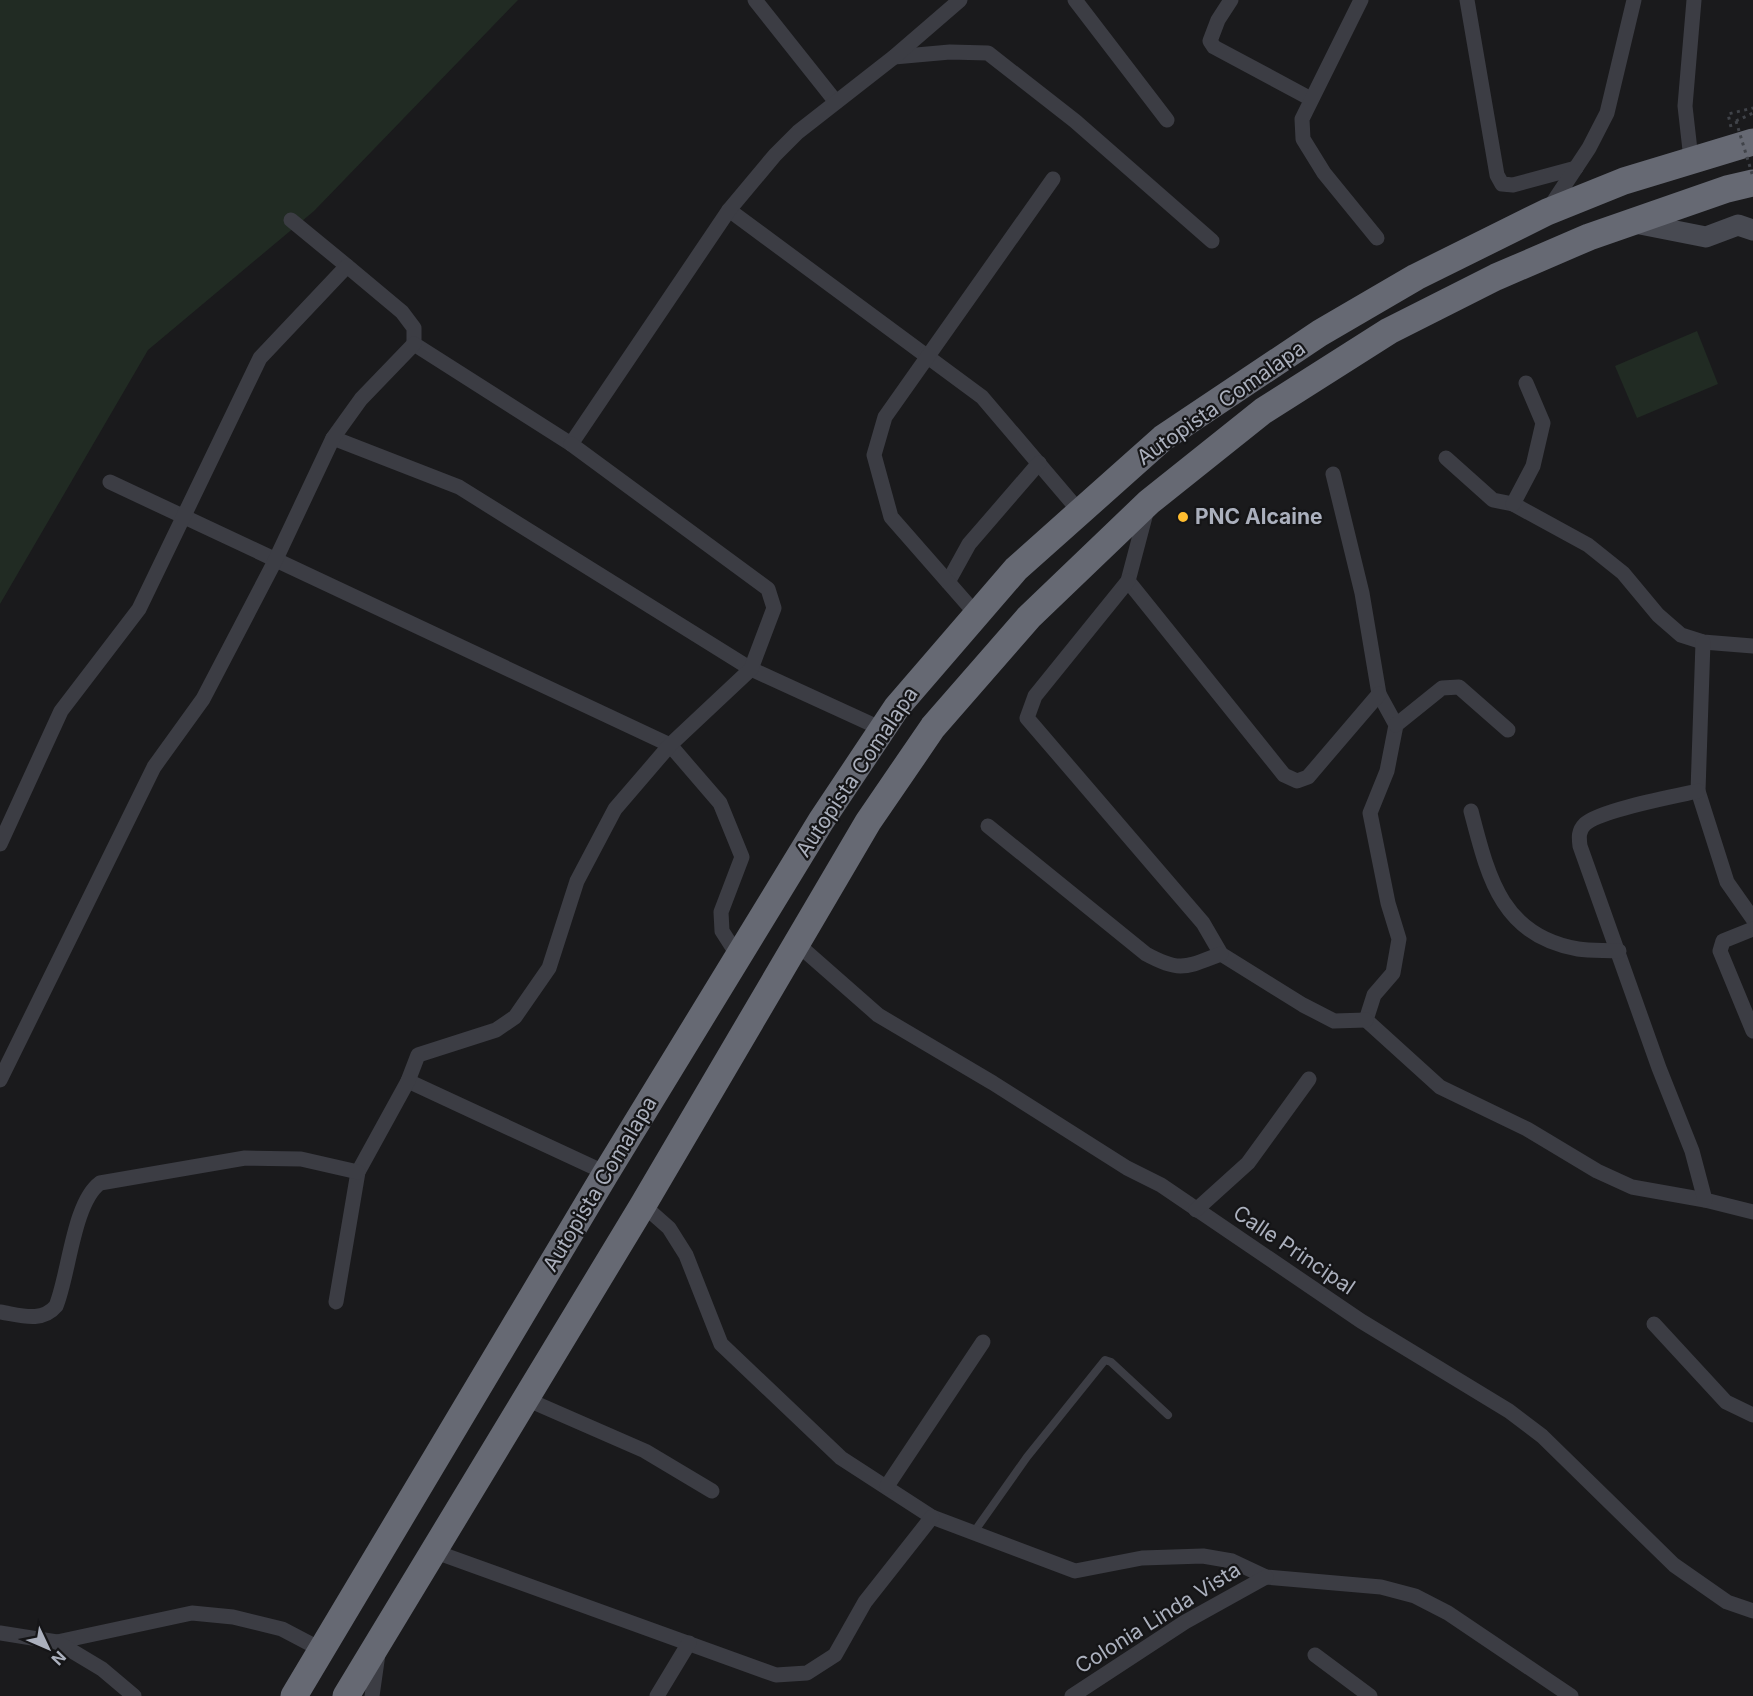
<svg xmlns="http://www.w3.org/2000/svg" width="1753" height="1696" viewBox="0 0 1753 1696" font-family="Inter,sans-serif">
<rect width="100%" height="100%" fill="#1a1a1c"/>
<!-- green -->
<g fill="#212b23">
<path d="M0,0h518l-204,211 -166,139 -148,254z"/>
<path d="M1697,331l21,53 -81,34 -22,-52z"/>
</g>
<g fill="none" stroke-linecap="round" stroke-linejoin="round">
<!-- path -->
<g stroke="#404349" stroke-width="3" stroke-dasharray="3 4.5" stroke-linecap="butt">
<path d="M1736,121l17,-8"/>
<path d="M1731,127l-3,-13 25,-6"/>
</g>
<!-- lane -->
<path stroke="#3c3d44" stroke-width="8" d="M974,1532l53,-75 78,-97 6,2 57,53"/>
<!-- street -->
<g stroke="#3c3d44" stroke-width="15">
<path d="M755,0l81,102"/>
<path d="M1075,0l92,120"/>
<path d="M1231,0l-13,20 -8,21 4,6 97,52"/>
<path d="M1361,0l-59,119 1,20 21,34 53,65"/>
<path d="M1467,0l30,175 5,9 11,1 63,-17"/>
<path d="M894,57l56,-5 38,1 87,68 137,120"/>
<path d="M1691,159l-6,-53 9,-106"/>
<path d="M729,210l253,187 98,115"/>
<path d="M1548,210l41,-62 18,-35 27,-113"/>
<path d="M291,220l56,46"/>
<path d="M333,438l126,49 292,182 131,60"/>
<path d="M1446,458l47,42 20,4 75,41 35,28 35,42 23,20 22,7 50,4"/>
<path d="M1333,474l29,119 17,101 17,31 -9,46 -17,42 18,90 11,36 -6,34 -19,22 -8,25 74,67 87,42 70,42 35,16 73,13 48,12"/>
<path d="M110,482l560,263 50,58 22,54 -21,55 1,19 16,25"/>
<path d="M1513,504l20,-38 10,-43 -17,-40"/>
<path d="M1147,509l-19,72 156,194 13,6 11,-4 71,-83"/>
<path d="M1128,581l-93,115 -8,22 176,205 18,31 82,51 31,16 32,-1"/>
<path d="M948,582l21,-38 70,-81"/>
<path d="M976,614l-85,-97 -17,-62 11,-38 168,-238"/>
<path d="M1703,642l-5,149 29,91 26,37"/>
<path d="M1396,725l46,-37 17,-1 49,43"/>
<path d="M1698,791c-23,5 -98,19 -113,33 -7,7 -6,14 -5,22l79,222 33,83 13,49"/>
<path d="M1471,811c17,65 30,125 107,138 13,2 28,1 41,2"/>
<path d="M988,826l158,128c35,19 40,13 75,0"/>
<path d="M0,844l61,-133 78,-102 121,-251 87,-92 55,46 12,16v16l157,100 158,-234 46,-55 23,-23 96,-75 66,-57"/>
<path d="M1753,929l-30,12 -3,10 33,80"/>
<path d="M795,942l83,73 115,68 134,85 34,17 200,136 148,90 33,25 132,129 53,37 26,9"/>
<path d="M0,1080l154,-313 49,-68 72,-138 58,-123 28,-39 53,-55"/>
<path d="M408,1081l198,92"/>
<path d="M643,1205l26,23 17,27 35,89 120,114 91,59 143,54 67,-13 61,-2 29,5 34,16 115,10 34,9 33,17 123,83"/>
<path d="M1196,1210l52,-47 61,-84"/>
<path d="M336,1302l22,-130 50,-91 10,-26 78,-25 19,-13 34,-49 28,-87 38,-72 55,-64 81,-76 23,-61 -6,-19 -197,-145"/>
<path d="M0,1312c20,3 42,11 56,-6 13,-31 17,-103 44,-123l145,-25 56,1 57,13"/>
<path d="M1654,1324l72,78 27,13"/>
<path d="M526,1399l119,52 67,40"/>
<path d="M887,1486l96,-144"/>
<path d="M433,1551l343,124 31,-2 28,-18 30,-53 67,-85"/>
<path d="M0,1633l57,9 135,-29 41,4 49,12 40,21"/>
<path d="M57,1642l45,27 32,27"/>
<path d="M1315,1655l55,41"/>
<path d="M372,1696l6,-42"/>
<path d="M657,1696l32,-53"/>
<path d="M1072,1696l113,-74 81,-45"/>
</g>
<!-- secondary -->
<path stroke="#484a52" stroke-width="21" d="M1630,222l76,15 32,-12 15,5"/>
<!-- highway -->
<g stroke="#666973" stroke-width="27">
<path d="M294,1696l312,-523 215,-352 76,-114 119,-138 147,-131 157,-105 96,-56 131,-65 77,-31 129,-39"/>
<path d="M346,1696l297,-491 225,-383 65,-95 96,-110 120,-115 114,-91 126,-80 107,-54 93,-40 138,-48 26,-6"/>
</g>
<!-- path-bridge -->
<path stroke="#404349" stroke-width="3" stroke-dasharray="3 4.5" stroke-linecap="butt" d="M1736,121l17,56"/>
</g>
<!-- markers -->
<circle fill="#ffbd2f" stroke="#151517" stroke-width="2" cx="1183" cy="517" r="6"/>
<g text-anchor="middle" stroke-width="4.5" stroke-linejoin="round" paint-order="stroke">
<!-- street labels -->
<g font-size="21" fill="#abb0bd" stroke="#151517">
<text transform="translate(1221 403) rotate(-35)" y="7">Autopista Comalapa</text>
<text transform="translate(857 772) rotate(-56)" y="7">Autopista Comalapa</text>
<text transform="translate(600 1184) rotate(-59)" y="7">Autopista Comalapa</text>
<text transform="translate(1294 1250) rotate(34)" y="7">Calle Principal</text>
<text transform="translate(1158 1618) rotate(-32)" y="7">Colonia Linda Vista</text>
</g>
<!-- poi labels -->
<g font-size="21" font-weight="bold" fill="#abb0bd" stroke="#151517" text-anchor="start">
<text x="1195" y="524">PNC Alcaine</text>
</g>
</g>
<!-- north arrow -->
<g transform="translate(48 1648) rotate(134)" stroke="#151517" stroke-width="4.5" paint-order="stroke">
<path d="M0-4.5L10 22L0 15L-10 22Z" fill="#abb0bd"/>
<text y="-9" font-size="16" font-weight="bold" text-anchor="middle" fill="#abb0bd">N</text>
</g>
</svg>
